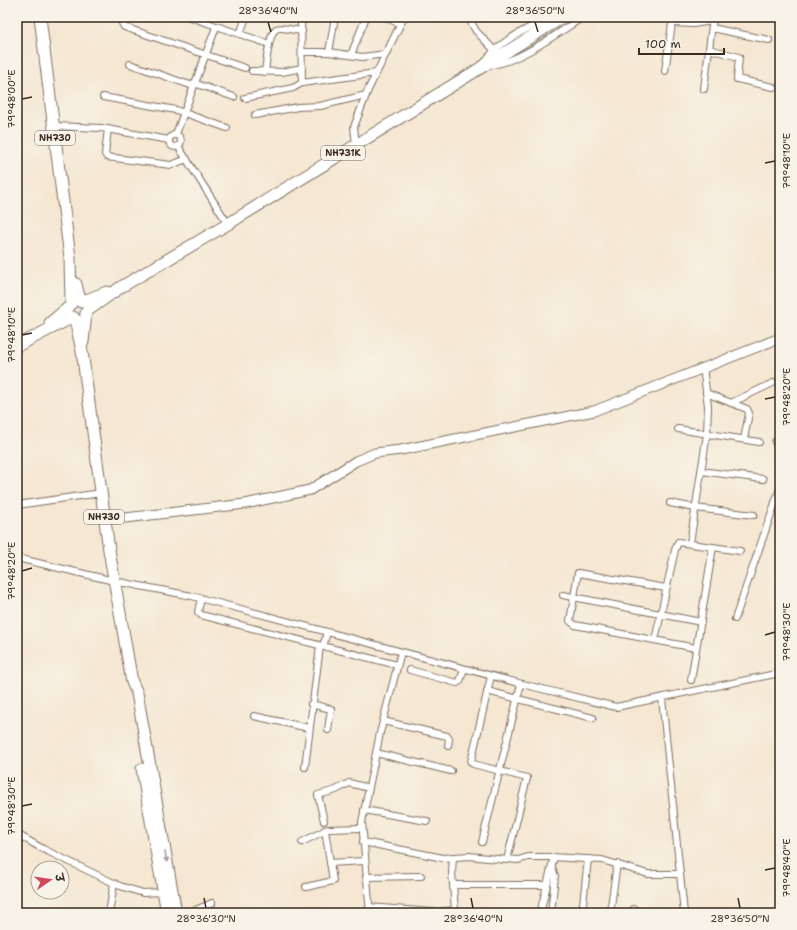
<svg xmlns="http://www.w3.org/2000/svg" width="797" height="930" viewBox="0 0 797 930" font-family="'Shantell Sans','Playpen Sans Deva',sans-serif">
<rect width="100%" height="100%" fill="#f7f3e8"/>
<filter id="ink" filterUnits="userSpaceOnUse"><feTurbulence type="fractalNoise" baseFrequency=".025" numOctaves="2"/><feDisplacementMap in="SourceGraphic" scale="8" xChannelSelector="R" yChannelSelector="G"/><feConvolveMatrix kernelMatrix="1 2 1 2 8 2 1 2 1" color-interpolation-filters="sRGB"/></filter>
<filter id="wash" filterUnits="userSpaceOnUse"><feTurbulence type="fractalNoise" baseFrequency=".012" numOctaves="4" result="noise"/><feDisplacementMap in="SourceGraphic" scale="16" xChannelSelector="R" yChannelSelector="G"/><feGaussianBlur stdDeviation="0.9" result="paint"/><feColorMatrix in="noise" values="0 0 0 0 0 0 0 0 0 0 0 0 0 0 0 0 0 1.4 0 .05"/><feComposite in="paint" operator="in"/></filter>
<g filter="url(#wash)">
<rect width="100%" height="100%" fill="#f5e7d2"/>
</g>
<g filter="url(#ink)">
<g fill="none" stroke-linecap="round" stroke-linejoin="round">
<defs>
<g id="street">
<path d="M124,17l-2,6 2,4 121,41"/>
<path d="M190,17l79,27"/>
<path d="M301,17l1,66 74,-10"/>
<path d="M385,17l15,7"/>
<path d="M468,17l8,14 19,20"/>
<path d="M672,23l21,1 19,-3"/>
<path d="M712,28l57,12"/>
<path d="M240,34l6,-17"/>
<path d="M709,49l30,8 -2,22 36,8"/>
<path d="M302,52h27l33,5 24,-3"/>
<path d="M329,52l6,-35"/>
<path d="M351,55l15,-38"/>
<path d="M485,62c13,-21 43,-33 64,-45"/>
<path d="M130,64l63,22"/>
<path d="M487,65c27,1 72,-33 96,-48"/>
<path d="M252,71l30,1 20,-4"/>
<path d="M665,71l8,-54"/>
<path d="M265,72c1,-8 4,-39 11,-43 6,-3 20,2 26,2"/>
<path d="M194,83l40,14"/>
<path d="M704,89l9,-72"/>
<path d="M103,97l73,13 51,18"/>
<path d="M245,98l48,-10 9,-5"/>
<path d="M255,115l43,-8 22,-1 46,-11"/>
<path d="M54,126l47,2 68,12"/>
<path d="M108,129l-3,25 2,3 64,8 16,-6"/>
<path d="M176,134l40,-107"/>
<circle cx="175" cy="141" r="6"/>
<path d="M356,145l-2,-18 14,-37 36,-73"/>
<path d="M178,146l50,78"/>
<path d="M17,334l5,8"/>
<path d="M706,393l41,16 2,4 -5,26"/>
<path d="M731,403l42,-20"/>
<path d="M678,429l81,13"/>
<path d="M775,442h5"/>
<path d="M701,471l62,8"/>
<path d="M670,503l25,5 59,7"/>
<path d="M17,505l84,-12"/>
<path d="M690,543l17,-109 1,-28 -5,-39"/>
<path d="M17,558l97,23 78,15 338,90 86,21 164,-34"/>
<path d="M666,588l-88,-15 -8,48 5,4 121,23"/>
<path d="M563,595l138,27"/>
<path d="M201,598l-3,14 3,3 196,50"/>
<path d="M735,619l45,-131"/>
<path d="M655,640l20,-90 3,-8 62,9"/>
<path d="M323,647l4,-15"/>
<path d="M410,670l47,13 3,-2 4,-12"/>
<path d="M691,680l22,-133"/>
<path d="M487,691l106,27"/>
<path d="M662,698l22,215"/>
<path d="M311,704l20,5 -3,21"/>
<path d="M254,716l55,12"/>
<path d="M383,721l64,15 2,3 -1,7"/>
<path d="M376,753l75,18"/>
<path d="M305,767l15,-121"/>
<path d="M364,810l63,11"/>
<path d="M324,821l-6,-26 18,-5 13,-7 20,5"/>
<path d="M17,834l26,15 77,37 23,7 20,-1"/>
<path d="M302,842l26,-13 34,-1"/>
<path d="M363,842l80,16 26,-2 38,4 20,-82 -54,-14 -2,-2 20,-86"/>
<path d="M482,842l39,-158"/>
<path d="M453,857l-1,15 3,38"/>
<path d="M507,859l11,1 10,-3h23l51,3 46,14h32"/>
<path d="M330,863l34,-2"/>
<path d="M366,877l55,-1"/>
<path d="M454,885h92"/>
<path d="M306,887l27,-6 -8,-51"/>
<path d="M369,907l63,5 23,-2 2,3"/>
<path d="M109,913l5,-30"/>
<path d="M189,913l23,-10"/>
<path d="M370,913l-8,-91 18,-89 21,-81"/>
<path d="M540,913l14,-56"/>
<path d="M551,913l4,-37 -3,-8"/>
<path d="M582,913l6,-54"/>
<path d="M610,913l7,-49"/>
<path d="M634,913v-4"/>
</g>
<path id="secondary" d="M103,512l7,6h15l120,-14 65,-14 46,-29 19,-8 26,-3 193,-39 186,-73"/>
<g id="highway">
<path d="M40,17l30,241 1,46"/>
<path d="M76,284l4,17"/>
<path d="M81,302l26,-10"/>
<path d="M87,311l34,-24 107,-63 335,-207"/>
<path d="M75,319l7,32 27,199 23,132 5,11 39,220"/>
<path d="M50,323l19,-16"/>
<path d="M83,342l3,-29"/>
<path d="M17,346l56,-29"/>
<path d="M142,769l25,144"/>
</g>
</defs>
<!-- street casing -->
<use href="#street" stroke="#7c6c5d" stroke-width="8"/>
<!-- secondary casing -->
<use href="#secondary" stroke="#7c6c5d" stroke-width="11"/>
<!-- highway casing -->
<use href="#highway" stroke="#7c6c5d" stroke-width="13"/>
<!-- street -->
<use href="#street" stroke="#fff" stroke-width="6"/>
<!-- secondary -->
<use href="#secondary" stroke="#fff" stroke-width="9"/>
<!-- highway -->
<use href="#highway" stroke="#fff" stroke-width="11"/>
</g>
<!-- one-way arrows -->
<defs><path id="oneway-solid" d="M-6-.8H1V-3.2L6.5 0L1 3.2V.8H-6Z"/></defs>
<use fill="#a79f9a" href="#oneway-solid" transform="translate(166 857) rotate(80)"/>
</g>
<!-- ticks -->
<path fill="none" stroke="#3b2a1e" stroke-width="1.5" d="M268,22l3,10M535,22l3,10M22,99l10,-2M765,163l10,-2M22,335l10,-2M765,399l10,-2M22,571l10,-3M765,635l10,-3M22,806l10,-2M765,870l10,-2M204,898l2,10M471,898l2,10M738,898l2,10"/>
<g text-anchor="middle" stroke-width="3" stroke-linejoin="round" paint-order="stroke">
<!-- shield labels -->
<g fill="#f7f3e8" stroke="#73665b" stroke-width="1">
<rect x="35" y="131" width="40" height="14" rx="3"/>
<rect x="321" y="146" width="44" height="14" rx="3"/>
<rect x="84" y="510" width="40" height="14" rx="3"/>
</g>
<g font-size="9" font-weight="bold" fill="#3b2a1e">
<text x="55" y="141">NH730</text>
<text x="343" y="156">NH731K</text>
<text x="104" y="520">NH730</text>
</g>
</g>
<!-- margin -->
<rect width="797" height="930" fill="none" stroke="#f7f3e8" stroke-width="44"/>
<!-- north arrow -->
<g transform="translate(50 880) rotate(77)"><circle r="19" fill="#f7f3e8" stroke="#aca397"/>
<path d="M0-3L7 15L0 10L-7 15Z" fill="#d1495b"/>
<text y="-6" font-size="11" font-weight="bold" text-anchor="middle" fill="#3b2a1e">उ</text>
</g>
<!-- scale -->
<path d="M639 48v6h85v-6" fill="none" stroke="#3b2a1e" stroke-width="2"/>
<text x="645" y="48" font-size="12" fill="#3b2a1e" stroke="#f7f3e8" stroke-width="3" paint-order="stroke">100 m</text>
<rect x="22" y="22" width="753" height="886" fill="none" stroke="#3b2a1e" stroke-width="1.5"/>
<g font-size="10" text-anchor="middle" fill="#3b2a1e">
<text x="268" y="14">28°36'40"N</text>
<text x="535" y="14">28°36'50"N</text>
<text transform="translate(11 99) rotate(-90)" y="4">79°48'00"E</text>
<text transform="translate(786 161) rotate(-90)" y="4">79°48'10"E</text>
<text transform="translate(11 335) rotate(-90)" y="4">79°48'10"E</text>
<text transform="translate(786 397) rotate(-90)" y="4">79°48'20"E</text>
<text transform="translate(11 571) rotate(-90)" y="4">79°48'20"E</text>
<text transform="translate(786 632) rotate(-90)" y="4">79°48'30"E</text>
<text transform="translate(11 806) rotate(-90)" y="4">79°48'30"E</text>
<text transform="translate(786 868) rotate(-90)" y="4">79°48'40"E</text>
<text x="206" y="922">28°36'30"N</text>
<text x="473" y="922">28°36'40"N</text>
<text x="740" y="922">28°36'50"N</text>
</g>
</svg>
